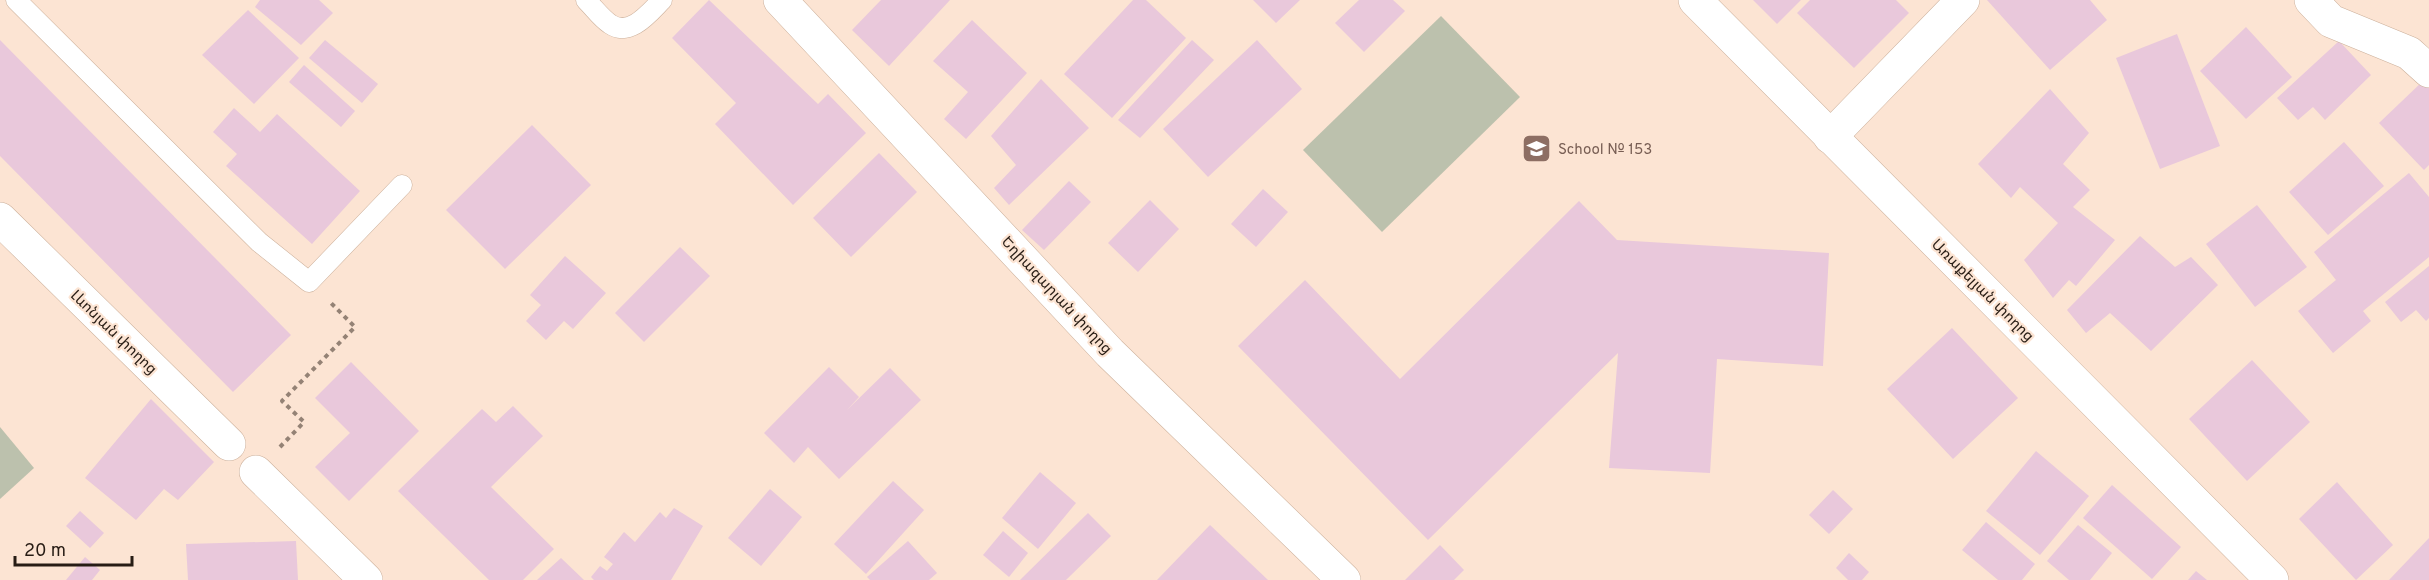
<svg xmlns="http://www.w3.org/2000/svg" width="2429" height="580" viewBox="0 0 2429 580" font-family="Overpass,'Noto Sans Armenian',sans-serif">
<rect width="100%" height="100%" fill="#fce4d3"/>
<!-- green -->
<g fill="#bcc1ad">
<path d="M1441,16l79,81 -138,135 -79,-82z"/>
<path d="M0,427l34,41 -34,31z"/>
</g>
<!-- building -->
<g fill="#e9c8db">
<path d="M260,0h59l14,13 -32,32 -46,-38z"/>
<path d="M709,0l109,104 10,-10 38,39 -73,72 -78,-81 21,-21 -64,-65z"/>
<path d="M881,0h69l-61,66 -37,-36z"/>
<path d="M1133,0h13l40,38 -74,80 -48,-44z"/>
<path d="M1253,0h47l-24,23z"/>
<path d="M1359,0h34l12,11 -41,41 -29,-29z"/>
<path d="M1753,0h48l-24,24z"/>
<path d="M1810,0h86l13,13 -55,55 -57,-55z"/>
<path d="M1987,0h103l17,20 -57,50z"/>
<path d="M248,10l51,48 -45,46 -52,-49z"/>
<path d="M972,20l55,53 -61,66 -22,-20 24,-27 -35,-31z"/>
<path d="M2246,27l46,50 -46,42 -46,-48z"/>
<path d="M2177,34l43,112 -60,23 -44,-111z"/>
<path d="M0,40l291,295 -58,57 -233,-236z"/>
<path d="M325,40l53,44 -16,19 -53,-45z"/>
<path d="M1192,40l22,20 -74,78 -22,-18z"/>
<path d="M1257,40l45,49 -94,88 -45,-48z"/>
<path d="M2339,41l32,34 -46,45 -12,-13 -15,13 -21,-22z"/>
<path d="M304,65l51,46 -14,16 -52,-45z"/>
<path d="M1041,79l48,49 -80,77 -15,-17 22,-23 -25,-29z"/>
<path d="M2423,81l6,6v78l-5,5 -45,-47z"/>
<path d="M2050,89l39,44 -26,31 27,26 -17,17 42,33 -39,46 -7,-6 -16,18 -29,-38 34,-37 -38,-36 -9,11 -33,-34z"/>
<path d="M234,108l26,24 17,-18 83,77 -48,53 -86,-78 11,-12 -24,-22z"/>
<path d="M532,125l59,60 -86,84 -59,-59z"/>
<path d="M2344,142l40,44 -56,49 -39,-43z"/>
<path d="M879,153l38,39 -66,65 -38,-39z"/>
<path d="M2409,173l20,24v60l-66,54 8,10 -38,32 -35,-42 38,-31 -22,-28z"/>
<path d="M1069,181l22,21 -47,48 -22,-20z"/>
<path d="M1263,189l25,23 -32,35 -25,-23z"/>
<path d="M1150,200l29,29 -41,43 -30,-29z"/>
<path d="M1579,201l38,39 212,13 -6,113 -106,-7 -7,114 -101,-5 9,-115 -190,187 -190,-194 67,-66 95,99z"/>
<path d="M2257,205l50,62 -52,40 -49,-63z"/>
<path d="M2140,236l35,31 16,-10 27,28 -67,66 -41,-38 -24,20 -19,-23z"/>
<path d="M680,247l30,29 -66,66 -29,-29z"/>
<path d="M565,256l41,37 -33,36 -9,-8 -18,19 -20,-19 15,-16 -11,-10z"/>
<path d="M2429,266v52l-3,3 -10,-11 -15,12 -16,-20z"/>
<path d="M1952,328l66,70 -65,61 -66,-70z"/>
<path d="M2252,360l58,62 -63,59 -58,-62z"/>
<path d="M351,362l68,69 -70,70 -34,-34 35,-34 -35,-35z"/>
<path d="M829,367l30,30 -12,13 43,-42 31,32 -82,79 -31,-32 -14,16 -30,-30z"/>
<path d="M151,399l63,63 -36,38 -14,-11 -28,31 -51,-42z"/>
<path d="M513,406l30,30 -52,51 63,62 -31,31h-34l-91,-89 84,-82 14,13z"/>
<path d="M2036,451l53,45 -49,59 -54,-44z"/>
<path d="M1040,472l36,31 -38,46 -36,-31z"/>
<path d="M893,481l31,29 -58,64 -32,-30z"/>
<path d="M2337,482l56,63 -37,35 -57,-61z"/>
<path d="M2112,485l69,62 -29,32 -69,-61z"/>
<path d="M770,489l32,28 -41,49 -33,-28z"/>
<path d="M1833,490l20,19 -24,25 -20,-19z"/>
<path d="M674,508l29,18 -32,54h-77l-3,-3 9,-11 7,5 6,-7 -9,-7 20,-25 11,10 25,-30 6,6z"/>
<path d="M80,511l24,22 -14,15 -24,-22z"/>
<path d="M1088,513l23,23 -45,44h-46z"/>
<path d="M1986,522l49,42 -13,16h-24l-36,-30z"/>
<path d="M1210,525l58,55h-111z"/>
<path d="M2078,525l34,28 -22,27h-21l-22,-19z"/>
<path d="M1003,531l25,22 -19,24 -26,-22z"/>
<path d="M2429,538v42h-40z"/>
<path d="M296,541l2,39h-110l-2,-36z"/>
<path d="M908,541l29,32 -8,7h-59l-3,-3z"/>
<path d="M1440,545l24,25 -10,10h-49z"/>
<path d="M1849,553l20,19 -7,8h-14l-12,-12z"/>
<path d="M85,557l15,13 -8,10h-26z"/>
<path d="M561,558l23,22h-47z"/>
<path d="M2196,571l11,9h-19z"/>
</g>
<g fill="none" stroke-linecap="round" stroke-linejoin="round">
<defs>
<g id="service">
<path d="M16,0l243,242 50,40 93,-97"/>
<path d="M586,0c8,8 15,18 24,24 20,14 40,-12 52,-24"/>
</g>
<g id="minor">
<path d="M780,0l330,353 234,227"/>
<path d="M2311,0l20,21 78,32 20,18"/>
<path d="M1830,137l133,-137"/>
<path d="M0,219l229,225"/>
<path d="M256,472l110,108"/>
</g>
<path id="tertiary" d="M1695,0l577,580"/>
</defs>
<!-- service casing -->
<use href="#service" stroke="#ccb09b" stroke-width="21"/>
<!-- minor casing -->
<use href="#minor" stroke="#ccb09b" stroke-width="34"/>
<!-- tertiary casing -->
<use href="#tertiary" stroke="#ccb09b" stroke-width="34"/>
<!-- path -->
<path stroke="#948275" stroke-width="4" stroke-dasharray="4.5 4.5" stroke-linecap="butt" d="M280,447l24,-25 -22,-21 73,-74 -24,-24"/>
<!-- service -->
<use href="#service" stroke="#fff" stroke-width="20"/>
<!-- minor -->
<use href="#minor" stroke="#fff" stroke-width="33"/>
<!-- tertiary -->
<use href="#tertiary" stroke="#fff" stroke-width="33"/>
</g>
<!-- icons -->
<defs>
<symbol id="school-square" viewBox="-11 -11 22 22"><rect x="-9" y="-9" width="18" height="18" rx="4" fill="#8d6e63" stroke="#fce4d3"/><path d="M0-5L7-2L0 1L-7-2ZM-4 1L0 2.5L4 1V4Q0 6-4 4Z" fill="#fff"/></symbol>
</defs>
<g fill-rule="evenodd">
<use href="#school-square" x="1520" y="132" width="33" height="33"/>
</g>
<g text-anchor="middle" stroke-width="4.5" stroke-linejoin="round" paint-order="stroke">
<!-- education labels -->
<g font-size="15" fill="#785e54" stroke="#fce4d3" text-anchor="start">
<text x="1558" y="154">School № 153</text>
</g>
<!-- street labels -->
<g font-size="15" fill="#271c14" stroke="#fce4d3">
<text transform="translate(1983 290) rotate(45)" y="5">Առաքելյան փողոց</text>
<text transform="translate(1057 295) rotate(47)" y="5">Եղիազարյան փողոց</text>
<text transform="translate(114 332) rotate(44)" y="5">Լևոնյան փողոց</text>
</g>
</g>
<!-- scale -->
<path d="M15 556v9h117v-9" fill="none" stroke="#271c14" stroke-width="3"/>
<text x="24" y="556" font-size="18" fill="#271c14" stroke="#fce4d3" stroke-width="4.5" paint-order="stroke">20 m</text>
</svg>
